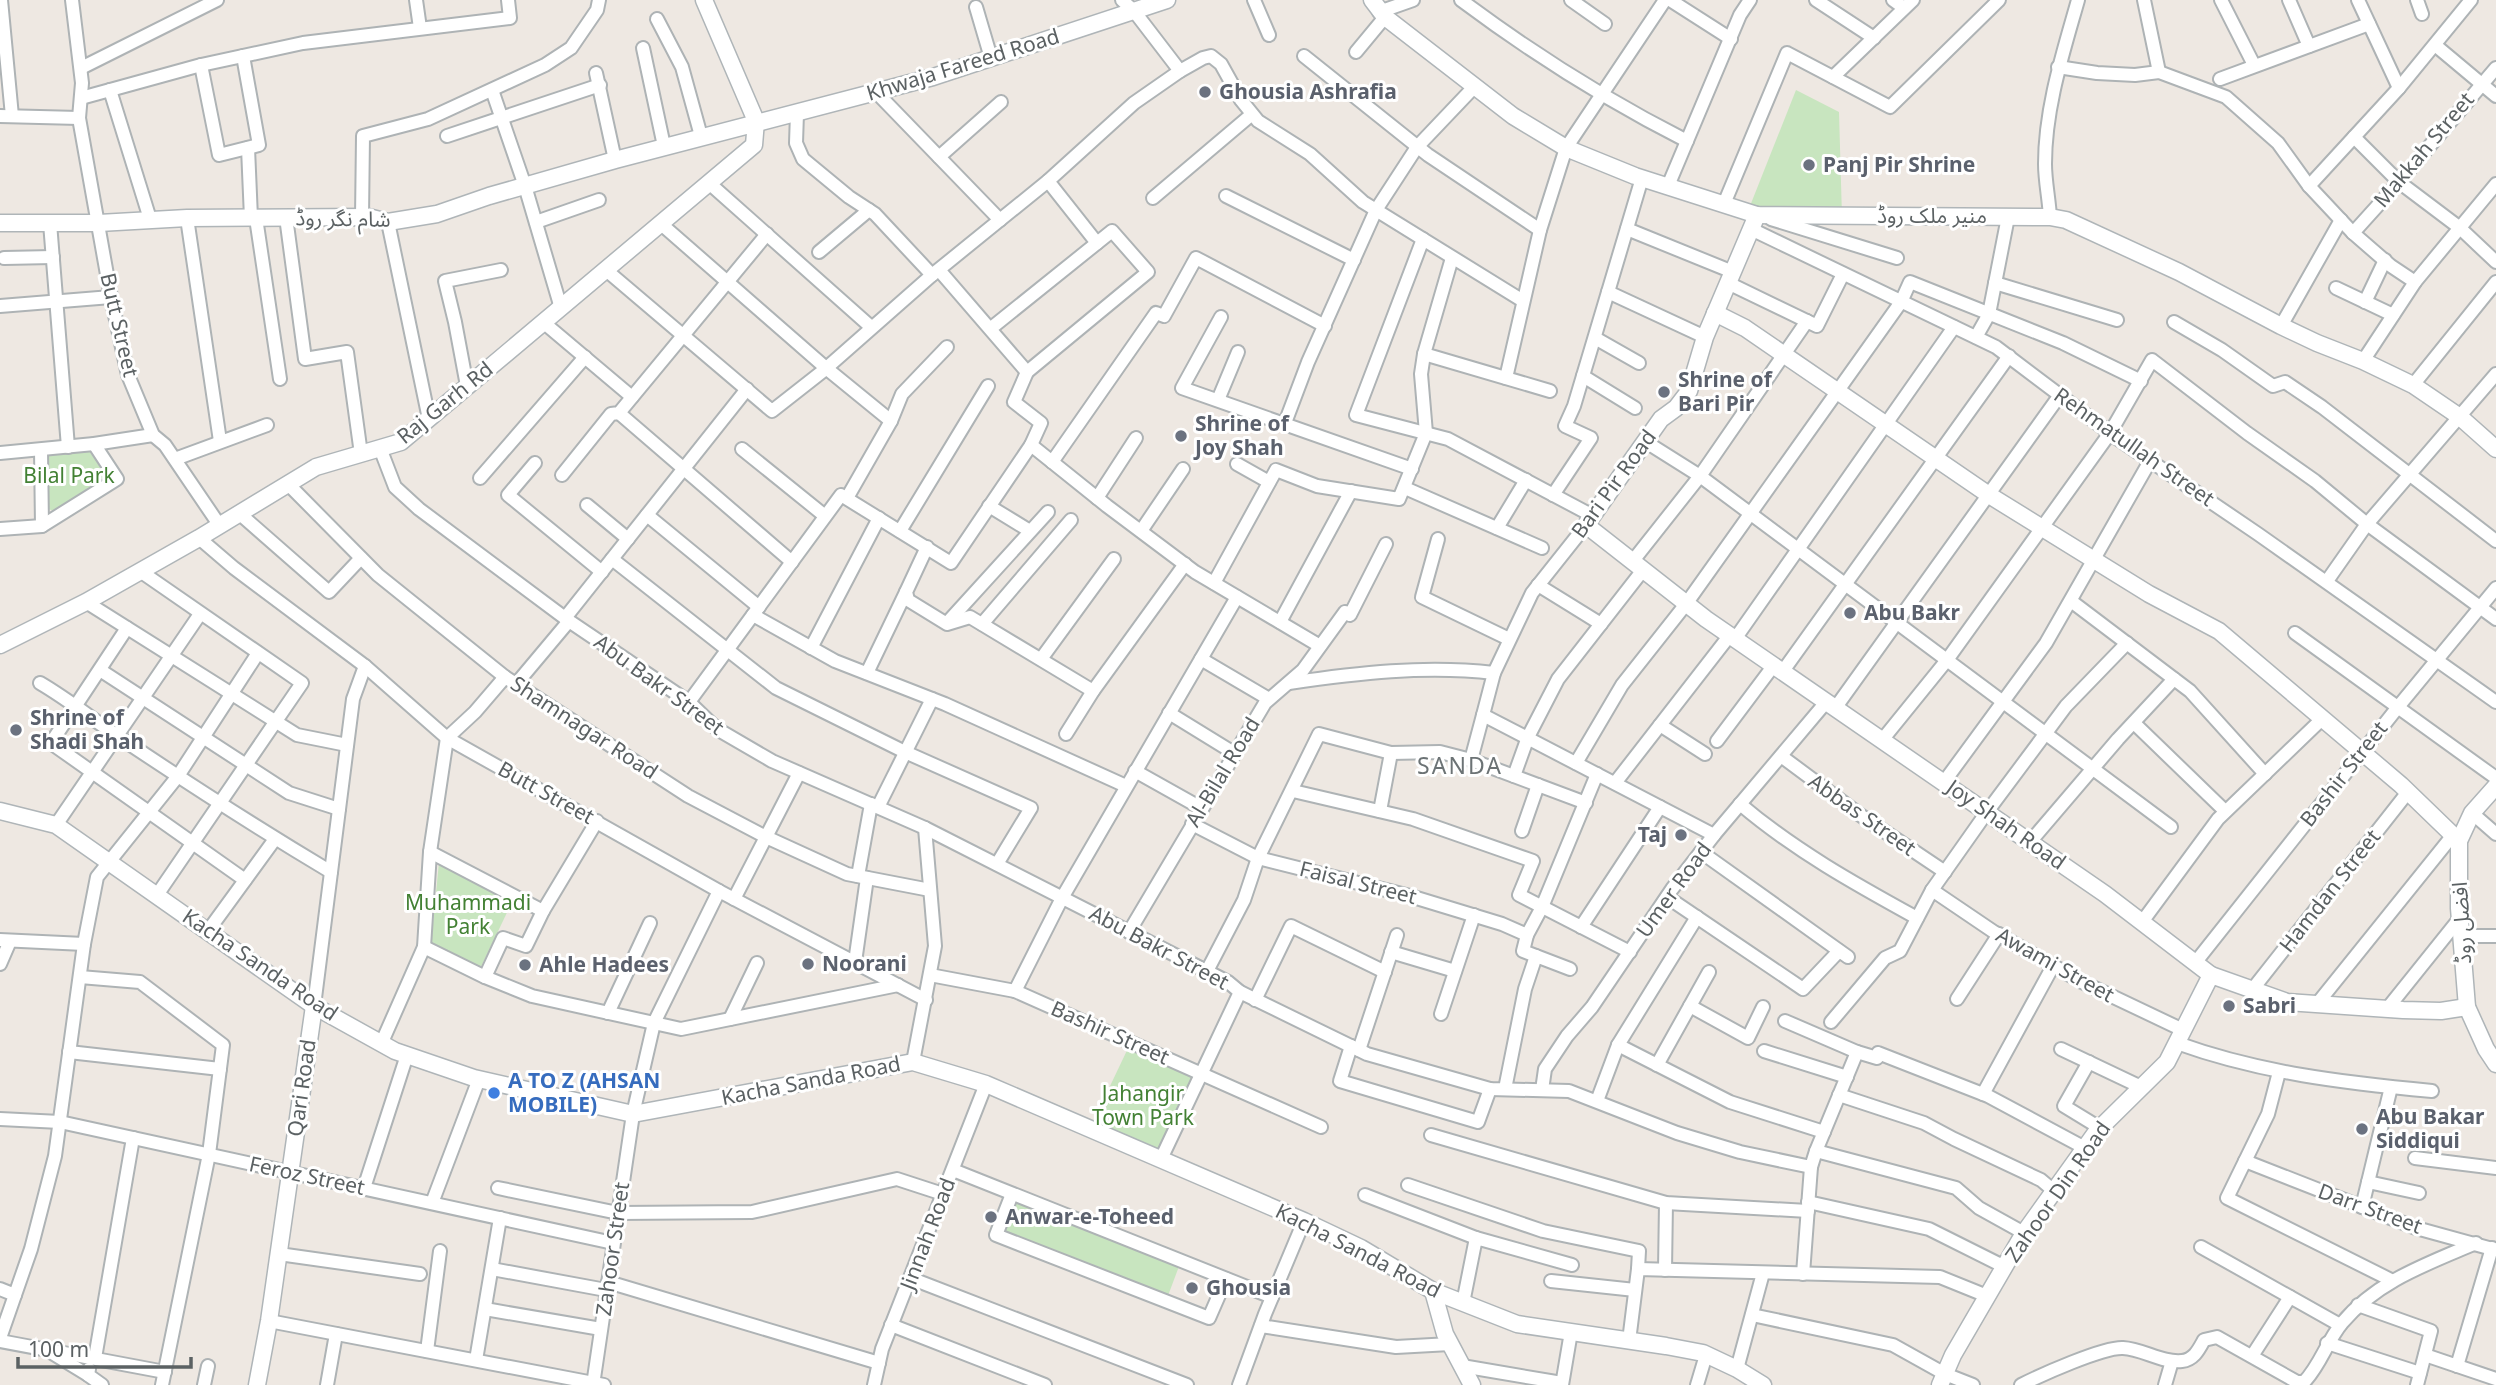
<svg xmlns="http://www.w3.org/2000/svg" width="2496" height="1385" viewBox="0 0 2496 1385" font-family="'Noto Sans','Noto Sans Arabic',sans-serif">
<rect width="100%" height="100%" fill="#eee8e2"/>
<!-- green -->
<g fill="#c8e5bf">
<path d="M1796,90l43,22 3,105 -94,-6z"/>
<path d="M89,451l20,28 -56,32 -6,-3v-52z"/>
<path d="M439,862l74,38 -32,67 -50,-23z"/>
<path d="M1131,1042l70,33 -40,84 -71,-31z"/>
<path d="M1012,1194l169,67 -15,40 -170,-66z"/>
</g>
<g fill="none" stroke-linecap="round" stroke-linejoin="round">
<defs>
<g id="street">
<path d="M1,0l11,116"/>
<path d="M72,0l10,83 -3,35 32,179 17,78 25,60 12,10 55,81"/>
<path d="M416,0l4,28"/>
<path d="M1254,0l15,35"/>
<path d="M1461,0c71,53 147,101 226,141"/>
<path d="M1571,0l34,24"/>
<path d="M1670,0l61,39"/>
<path d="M1816,0l58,38"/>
<path d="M1893,0l11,8"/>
<path d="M2144,0l15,72"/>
<path d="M2221,0l33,65"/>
<path d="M2289,0l20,46"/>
<path d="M2358,0l41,88"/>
<path d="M2417,0l5,14"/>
<path d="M976,7l15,51"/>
<path d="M1379,12l34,-12"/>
<path d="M657,19l25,48 19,69"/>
<path d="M2435,45l61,51"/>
<path d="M643,48l21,98"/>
<path d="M1356,52l29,-35"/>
<path d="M1304,56l124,99 112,75"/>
<path d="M201,65l18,90 40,-10 -16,-89"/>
<path d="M2058,67l39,6 38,2 24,-3 67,25 52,46 31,43 44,47 38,33 24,16"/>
<path d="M81,68l136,-68"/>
<path d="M1180,71l23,-13 8,-2 10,8 20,36 17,21 52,33 53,48 160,99"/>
<path d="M596,73l19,87"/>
<path d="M1833,77l80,-77"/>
<path d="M2220,79l149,-55"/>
<path d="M110,90l40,129"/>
<path d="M492,90l33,96 36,122"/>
<path d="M876,92l124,128"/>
<path d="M81,98l120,-33 102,-22 207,-25 -2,-18"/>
<path d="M797,113l-1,30 7,16 46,38 26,17 57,61"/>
<path d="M0,116l79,2"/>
<path d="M447,136l153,-51"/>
<path d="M2354,137l45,45 61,46 36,34"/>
<path d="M248,148l3,70"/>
<path d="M939,157l62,-55"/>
<path d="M1048,181l49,62"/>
<path d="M709,183l162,144"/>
<path d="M1668,186l72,-171 10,-15"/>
<path d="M2309,186l90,-98 72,-88"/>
<path d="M1226,196l128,64"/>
<path d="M1153,198l98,-83"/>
<path d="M1724,204l63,-151 103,54 109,-107"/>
<path d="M286,217l19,142 42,-7 14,102"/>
<path d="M362,217l1,-81 65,-17 117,-54 26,-17 26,-38 2,-10"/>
<path d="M2050,217c-1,-18 -5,-36 -5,-53 0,-56 18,-111 33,-164"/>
<path d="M187,218l33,223"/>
<path d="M256,218l24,161"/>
<path d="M1771,219l126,39"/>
<path d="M388,222l41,197"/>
<path d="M536,222l63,-22"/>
<path d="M50,223l18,224"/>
<path d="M660,223l166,145 65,53"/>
<path d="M1627,229l106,43"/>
<path d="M1751,229l245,118 122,92 140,95 238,168"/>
<path d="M2353,233l46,-51 97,-114"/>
<path d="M1423,239l-67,176 92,24 145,77"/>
<path d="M819,252l50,-42"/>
<path d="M4,258l49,-1"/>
<path d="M1452,258l-28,96 126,37"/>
<path d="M606,270l166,141 51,-40 109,-96 116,-94 86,-78 46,-32 -46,-60 -12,-11"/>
<path d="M939,270l88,102 121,-100 -36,-41 -122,98"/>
<path d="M1728,283l89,43 26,-52"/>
<path d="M1995,283l122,37"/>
<path d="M2336,288l57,27"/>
<path d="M1608,292l97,45"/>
<path d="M2365,302l20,-42"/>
<path d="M0,306l111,-9"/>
<path d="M1221,317l-39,71 230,81"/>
<path d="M543,322l89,75"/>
<path d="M2174,322l48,28 51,36 12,-4 37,25 174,134"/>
<path d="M2281,326l60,-106"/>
<path d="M1976,337l13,-23 19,-97"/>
<path d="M1595,338l44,25"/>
<path d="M2363,361l52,-79 81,-98"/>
<path d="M1583,376l52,32"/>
<path d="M1506,378l34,-148 26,-82 99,-148"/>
<path d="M2413,385l83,-103"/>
<path d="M467,386l-12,-64 -10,-41 56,-11"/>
<path d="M1218,400l20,-48"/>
<path d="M619,413l173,149"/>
<path d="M1285,423l23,-61 68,-152 41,-63 58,-61"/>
<path d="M1646,442l54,34 471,351"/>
<path d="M1031,445l76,61 88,66 125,74"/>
<path d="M380,448l15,39 24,22 150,112 120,81 28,27 55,32 153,67 303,154 12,10 127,62 123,35 79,2 108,42 63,19 71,15 5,-16 140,37 23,20 45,25"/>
<path d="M742,449l83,67"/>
<path d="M41,450l1,76"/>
<path d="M0,453l94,-9 59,-9"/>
<path d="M175,459l92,-34"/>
<path d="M1052,462l104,-149 8,3 32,-58 129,68"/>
<path d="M535,463l-27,32 94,77"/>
<path d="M1237,464l32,18"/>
<path d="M562,475l49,-61 8,-1 148,-179"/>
<path d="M480,478l105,-121"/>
<path d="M288,484l90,91 127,102 183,119 78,41 81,37 83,16"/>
<path d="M1405,488l137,60"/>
<path d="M1553,495l38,-57 -26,-12 9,-20 68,-228"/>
<path d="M847,498l44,-77 11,-27 45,-47"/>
<path d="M1097,498l39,-60"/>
<path d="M587,505l41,34"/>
<path d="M989,506l41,25"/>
<path d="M240,514l89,78 32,-34"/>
<path d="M647,515l112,92"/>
<path d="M1586,525l-54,68 -38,80 -11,42 231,120"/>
<path d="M1497,528l29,-48"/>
<path d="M0,529l42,-3 75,-47 -23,-35"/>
<path d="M900,531l88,-145"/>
<path d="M1141,531l42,-62"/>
<path d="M199,538l35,30 131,98 82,72 272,153 207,109"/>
<path d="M1438,539l-16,58 87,42"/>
<path d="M927,547l-21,45 2,8 39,24 23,-7 123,74"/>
<path d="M612,559l164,129 129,64 126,56 -34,56"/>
<path d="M1632,562l68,-86 107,-155"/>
<path d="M140,571l162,112 -145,212"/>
<path d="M2327,581l40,-57 129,-150"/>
<path d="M1214,583l62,-113 41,16 82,13 27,-66 -5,-59 3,-20"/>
<path d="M1538,585l63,39"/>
<path d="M2071,601l119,90 75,83"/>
<path d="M86,602l211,133 50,10"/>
<path d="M753,615l82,46 110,43 181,82"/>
<path d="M565,618l182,-229"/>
<path d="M1280,622l71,-131"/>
<path d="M947,623l101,-111"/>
<path d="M982,624l89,-104"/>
<path d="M127,628l-76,115 194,137"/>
<path d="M2295,633l201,145"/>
<path d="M1735,639l219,-312"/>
<path d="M811,648l68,-130"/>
<path d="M1041,659l73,-100"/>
<path d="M1201,659l68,40"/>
<path d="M100,670l189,123 50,16"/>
<path d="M1783,671l226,-315"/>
<path d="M867,673l39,-81"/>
<path d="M40,683c29,17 52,36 79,54 70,47 140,92 212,135"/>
<path d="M517,683l52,-62"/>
<path d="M1289,683c68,-10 136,-18 205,-10"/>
<path d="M689,702l152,-207 110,68 80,-118 10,-22 -27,-21 13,-30"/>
<path d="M1836,707l224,-312"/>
<path d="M1169,713l65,40"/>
<path d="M2134,723l91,88"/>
<path d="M1660,725l45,29"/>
<path d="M1066,734l27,-43 92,-127"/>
<path d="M1883,739l64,-79 163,-227 42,-73 95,73 68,48 52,43 129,95"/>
<path d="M1717,741l57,-76"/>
<path d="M1781,756l82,61 82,55"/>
<path d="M1471,760l12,-45"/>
<path d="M1576,763l46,-78 64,-81 215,-302 9,-20 153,61 78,38"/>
<path d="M1135,771l66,37"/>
<path d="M1514,776l14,-39 30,-58 85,-109"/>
<path d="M1944,782l102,-139 104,-182"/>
<path d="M1615,783l115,-148"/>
<path d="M1293,791l120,28 120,42 -14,34 111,57"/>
<path d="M1740,804c54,46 115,80 177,114"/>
<path d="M878,807l54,-108"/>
<path d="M1380,811l11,-58"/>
<path d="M2472,813l24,21"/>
<path d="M1192,824l66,34 152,38 92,28 25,11"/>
<path d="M56,825l144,-211"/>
<path d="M1522,831l16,-46"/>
<path d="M2030,842l88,-103 56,-60"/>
<path d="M430,852l113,59"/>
<path d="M1701,852l147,105"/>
<path d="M858,876l13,-72"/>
<path d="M1932,890l62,42 88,50 101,48"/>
<path d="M1667,897l136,92 36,-38"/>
<path d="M734,899l65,-126"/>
<path d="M2142,922l76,-103 104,-100"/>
<path d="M1581,927l79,-120"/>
<path d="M208,931l67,-92"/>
<path d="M1129,932l136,-229 38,-33 42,-58 5,3 36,-71"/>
<path d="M2461,936h35"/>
<path d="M0,940l84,4"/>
<path d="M424,947l61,30 47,19 149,33 217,-44"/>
<path d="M1391,952l64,19"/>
<path d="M855,962l12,-84"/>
<path d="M2195,963l203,-256 98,-119"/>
<path d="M0,964l10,-23"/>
<path d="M1570,969l-47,-18 4,-16 15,-28 55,-133"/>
<path d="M1207,971l37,-71 14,-42 61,-124 72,19 49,-1 31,8 115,43"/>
<path d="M930,975l85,16 306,136"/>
<path d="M80,977l60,5 83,63 -14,109 -47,231"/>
<path d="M485,977l18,-39 23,8 17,-35 54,-90"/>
<path d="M2252,990l156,-198"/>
<path d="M1015,991l47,-93 175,-301"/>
<path d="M1957,999l42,-65"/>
<path d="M1255,1000l36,-74 94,46"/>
<path d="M2317,1004l136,-169"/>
<path d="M314,1006l39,-307 12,-33"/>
<path d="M1690,1006l58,32 15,-31"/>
<path d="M2387,1009l73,-91"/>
<path d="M608,1013l42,-90"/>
<path d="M1441,1014l33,-99"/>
<path d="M730,1019l27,-56"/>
<path d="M1785,1021l72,31 20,6 1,-5 110,43 97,52"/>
<path d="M1831,1022l54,-64 15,-7 32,-61 55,-78 79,-106 61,-63"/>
<path d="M382,1042l42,-95 6,-95 17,-114 28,-26 30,-35"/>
<path d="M2177,1043c83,30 168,40 255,48"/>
<path d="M1618,1045l112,57 94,30"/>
<path d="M1351,1046l-11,35 138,41 12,-33"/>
<path d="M2061,1049l80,38"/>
<path d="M1359,1050l38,-115"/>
<path d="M1764,1051l83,26"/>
<path d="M69,1052l151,17"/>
<path d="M913,1062l22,-116 -10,-118"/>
<path d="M2089,1062l-25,44 36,22"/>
<path d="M1657,1065l52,-93"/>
<path d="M2279,1072l-11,42 -41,84 164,82"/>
<path d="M1505,1089l20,-100 11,-33"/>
<path d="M1542,1090l3,-21 22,-33 25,-29 80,-118 42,-54 113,-134"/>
<path d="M1983,1094l70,-128"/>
<path d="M1839,1095l85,28 30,16 87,41 13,11"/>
<path d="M1597,1101l21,-56 79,-128"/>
<path d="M0,1119l60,3 553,121"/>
<path d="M1431,1135l235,68 142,8"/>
<path d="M1816,1151l41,-99"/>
<path d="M2415,1158l81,10"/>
<path d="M1161,1159l79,-167"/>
<path d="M2245,1161l171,67 80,22"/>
<path d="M953,1170l319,127"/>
<path d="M2368,1182l51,11"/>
<path d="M1408,1185l135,46 96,20 -1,18"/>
<path d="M364,1188l43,-133"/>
<path d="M498,1188l120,25 134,-1 145,-33 46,15"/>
<path d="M1012,1194l-16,41 213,83 17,-39"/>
<path d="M1365,1195l111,43"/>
<path d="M1808,1202l121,27 76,38"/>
<path d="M432,1203l47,-124"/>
<path d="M2362,1207l29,-120"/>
<path d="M2201,1247l139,78"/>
<path d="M279,1254l141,20"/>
<path d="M492,1269l114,21"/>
<path d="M1665,1270l1,-67"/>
<path d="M1803,1274l8,-107"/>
<path d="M910,1278l277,107"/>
<path d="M1551,1281l84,9"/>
<path d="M608,1282l271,81"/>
<path d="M0,1289l15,6"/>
<path d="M1463,1303l13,-65 96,27"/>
<path d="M2358,1305l73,26 -14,54"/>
<path d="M485,1309l116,20"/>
<path d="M1752,1315l141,30 52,29 28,11"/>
<path d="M269,1321l335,64"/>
<path d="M891,1325l154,60"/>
<path d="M1261,1326l135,21 54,-3"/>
<path d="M0,1338l31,-89 24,-93 29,-212 13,-67 81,-101 80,-123"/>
<path d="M0,1341l165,31"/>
<path d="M1629,1341l9,-72 302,8 47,19"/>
<path d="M2327,1343l93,30"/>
<path d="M427,1351l13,-100"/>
<path d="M52,1353l36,22"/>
<path d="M2425,1355l71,24"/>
<path d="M2252,1356l38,-59"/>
<path d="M95,1358l38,-220"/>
<path d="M476,1360l24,-142"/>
<path d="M1462,1366l100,17"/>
<path d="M2457,1366l35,-118"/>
<path d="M89,1369l-1,6 14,10"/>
<path d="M1737,1369l26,-96"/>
<path d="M204,1385l4,-19"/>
<path d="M327,1385l9,-51"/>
<path d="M593,1385l40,-271 21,-91 65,-132"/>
<path d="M874,1385l8,-36 104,-265"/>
<path d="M1239,1385l26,-71 39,-93"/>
<path d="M1562,1385l9,-53"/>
<path d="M1697,1385l9,-30"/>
<path d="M2021,1385c20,-10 82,-38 102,-37 20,1 39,15 59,13 12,-1 17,-12 22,-21l13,-3 80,45h7c16,-16 23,-41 38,-59 35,-42 85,-59 134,-80"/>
<path d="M2165,1385l7,-24"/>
</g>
<g id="secondary">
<path d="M704,0l52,121"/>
<path d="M1372,0l13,17 128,99 53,32 69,28 122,39 293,2 16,3 113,52 102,54 36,17 46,18 50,24 47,32 36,32"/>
<path d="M1757,215l-52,122 -16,54 -13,17 -15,11 -75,106 120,94 399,275 106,81 76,27 116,8 38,1 26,-4"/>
<path d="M0,223h99l88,-5 181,-1 20,5 49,-8 52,-18 126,-36 318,-83 234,-77"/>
<path d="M1715,313l30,15 244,167 160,99 70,37 182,154 58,56"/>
<path d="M0,645l86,-43 113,-64 117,-71 85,-25 353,-297 2,-24"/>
<path d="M2496,786l-24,27 -13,28v67l8,99 19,42 10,15"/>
<path d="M0,811l56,14 258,181 81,45 79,27 159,36 280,-52 73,22 318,137 57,27 72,43 84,33 149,22 37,7 34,16 26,16"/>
<path d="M1433,1291l12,43 27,51"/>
<path d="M257,1385l12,-64 45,-315"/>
<path d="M1940,1385l13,-30 71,-122 73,-102 70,-69 44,-87"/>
</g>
</defs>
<!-- street casing -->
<use href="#street" stroke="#aeb3b5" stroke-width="16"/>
<!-- secondary casing -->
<use href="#secondary" stroke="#afb5b8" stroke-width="19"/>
<!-- street -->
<use href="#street" stroke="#fff" stroke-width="12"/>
<!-- secondary -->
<use href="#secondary" stroke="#fff" stroke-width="16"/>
</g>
<!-- markers -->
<g fill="#6b7280" stroke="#fff" stroke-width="2.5">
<circle cx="1205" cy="92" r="7"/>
<circle cx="1809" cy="165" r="7"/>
<circle cx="1664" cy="392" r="7"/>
<circle cx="1181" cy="436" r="7"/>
<circle cx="1850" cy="613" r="7"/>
<circle cx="16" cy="730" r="7"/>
<circle cx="1681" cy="835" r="7"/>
<circle cx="808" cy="964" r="7"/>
<circle cx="525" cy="965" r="7"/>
<circle cx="2229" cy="1006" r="7"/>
<circle cx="2362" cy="1129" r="7"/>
<circle cx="991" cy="1217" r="7"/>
<circle cx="1192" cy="1288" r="7"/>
</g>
<circle fill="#3f7fe0" stroke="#fff" stroke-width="2.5" cx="494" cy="1093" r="7"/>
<g text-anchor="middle" stroke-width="6" stroke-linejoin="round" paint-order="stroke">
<!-- street labels -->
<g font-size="21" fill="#5b6163" stroke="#fff">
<text transform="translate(963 65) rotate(-17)" y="7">Khwaja Fareed Road</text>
<text transform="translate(2424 150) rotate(-50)" y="7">Makkah Street</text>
<text x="1932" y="223">منیر ملک روڈ</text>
<text transform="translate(343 219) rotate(1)" y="7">شام نگر روڈ</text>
<text transform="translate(119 325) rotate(77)" y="7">Butt Street</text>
<text transform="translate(445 403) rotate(-39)" y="7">Raj Garh Rd</text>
<text transform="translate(2134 447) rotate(35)" y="7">Rehmatullah Street</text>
<text transform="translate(1614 484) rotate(-54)" y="7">Bari Pir Road</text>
<text transform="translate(659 685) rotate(36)" y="7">Abu Bakr Street</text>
<text transform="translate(584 728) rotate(33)" y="7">Shamnagar Road</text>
<text transform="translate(1223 772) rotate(-59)" y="7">Al-Bilal Road</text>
<text transform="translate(2344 774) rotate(-52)" y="7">Bashir Street</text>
<text transform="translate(546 793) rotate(29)" y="7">Butt Street</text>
<text transform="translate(1862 815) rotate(35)" y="7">Abbas Street</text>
<text transform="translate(2006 825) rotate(35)" y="7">Joy Shah Road</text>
<text transform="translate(1358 883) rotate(14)" y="7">Faisal Street</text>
<text transform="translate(1674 890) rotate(-54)" y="7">Umer Road</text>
<text transform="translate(2330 891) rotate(-52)" y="7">Hamdan Street</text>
<text transform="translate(2462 923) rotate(-93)" y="7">افضل روڈ</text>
<text transform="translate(1159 948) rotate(28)" y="7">Abu Bakr Street</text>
<text transform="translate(260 965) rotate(34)" y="7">Kacha Sanda Road</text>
<text transform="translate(2055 965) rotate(29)" y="7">Awami Street</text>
<text transform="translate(1110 1033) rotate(24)" y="7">Bashir Street</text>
<text transform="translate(811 1081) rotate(-11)" y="7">Kacha Sanda Road</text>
<text transform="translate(302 1088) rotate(-82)" y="7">Qari Road</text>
<text transform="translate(307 1176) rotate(12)" y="7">Feroz Street</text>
<text transform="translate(2058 1192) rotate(-55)" y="7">Zahoor Din Road</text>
<text transform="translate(2370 1209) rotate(20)" y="7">Darr Street</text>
<text transform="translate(928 1234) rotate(-69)" y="7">Jinnah Road</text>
<text transform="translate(613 1249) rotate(-82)" y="7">Zahoor Street</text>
<text transform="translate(1358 1251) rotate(27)" y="7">Kacha Sanda Road</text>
</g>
<!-- worship labels -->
<g font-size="21" font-weight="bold" fill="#5b616d" stroke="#fff" text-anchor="start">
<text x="1219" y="99">Ghousia Ashrafia</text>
<text x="1823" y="172">Panj Pir Shrine</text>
<text x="1678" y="387">Shrine of<tspan x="1678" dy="24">Bari Pir</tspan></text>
<text x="1195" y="431">Shrine of<tspan x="1195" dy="24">Joy Shah</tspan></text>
<text x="1864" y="620">Abu Bakr</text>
<text x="30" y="725">Shrine of<tspan x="30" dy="24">Shadi Shah</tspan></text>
<text x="1667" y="842" text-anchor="end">Taj</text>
<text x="822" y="971">Noorani</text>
<text x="539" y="972">Ahle Hadees</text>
<text x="2243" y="1013">Sabri</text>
<text x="2376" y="1124">Abu Bakar<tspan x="2376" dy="24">Siddiqui</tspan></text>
<text x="1005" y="1224">Anwar-e-Toheed</text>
<text x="1206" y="1295">Ghousia</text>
</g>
<!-- park labels -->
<g font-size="21" fill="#438134" stroke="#fff">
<text x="69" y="483">Bilal Park</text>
<text x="468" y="910">Muhammadi<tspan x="468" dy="24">Park</tspan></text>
<text x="1143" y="1101">Jahangir<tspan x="1143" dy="24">Town Park</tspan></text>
</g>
<!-- shop labels -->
<g font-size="21" font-weight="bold" fill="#366cbe" stroke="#fff" text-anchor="start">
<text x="508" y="1088">A TO Z (AHSAN<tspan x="508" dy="24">MOBILE)</tspan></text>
</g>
<!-- neighbourhood labels -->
<g font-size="23" letter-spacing="2" fill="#6c7375" stroke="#fff">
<text x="1460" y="774">SANDA</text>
</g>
</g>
<!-- scale -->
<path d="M18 1357v10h173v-10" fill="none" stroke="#5b6163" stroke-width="3.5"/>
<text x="28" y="1357" font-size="21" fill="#5b6163" stroke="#ffffff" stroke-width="5" paint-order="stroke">100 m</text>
</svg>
